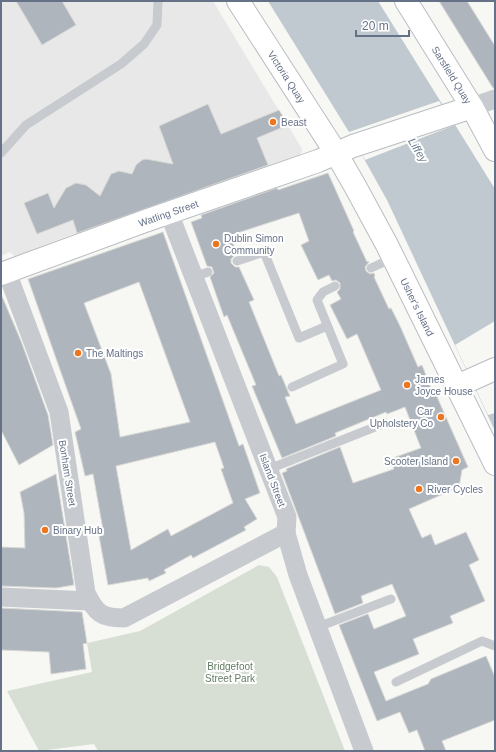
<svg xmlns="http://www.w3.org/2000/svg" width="496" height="752" viewBox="0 0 496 752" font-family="Helvetica,sans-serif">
<rect width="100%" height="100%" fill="#f7f7f4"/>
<!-- built -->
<path fill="#e7e8e7" d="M1,1h212l89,148 -2,8 -137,50 -93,28 -55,22 -5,-5 -9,4z"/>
<!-- green -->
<path fill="#d7dfd5" d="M259,565l10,2 8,10 68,174h-247l-4,-7 -55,7 -32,-60 85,-19 -5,-29 53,-12z"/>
<!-- water -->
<path fill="#c1c9d0" d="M268,1h110l117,188v242l-108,-231 -38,-68z"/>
<!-- pier -->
<g fill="#f7f7f4">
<path d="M439,101l16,24 -90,35 -16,-28z"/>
<path d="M495,321v92l-7,2 -33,-70z"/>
</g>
<!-- building -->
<g fill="#afb5bd" stroke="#d8d9d6" fill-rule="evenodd">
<path d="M16,1h46l14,24 -34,20z"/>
<path d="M439,1h28l28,45v42h-2z"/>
<path d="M208,104l13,30 58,-24 9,15 -31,13 11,27 -191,68 -4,-13 -36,14 -13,-31 24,-10 6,15 12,-20 10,-5 10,2 14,11 11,-22 8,-3 13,3 4,-9 6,-5 4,-1 27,5 -14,-38z"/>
<path d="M328,173l26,58 -1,1 14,30 1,-1 1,1 -4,5 1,4 4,3 4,-1 1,3 -1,1 15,32 2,-1 9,18 18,41 4,-2 10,26 2,-1 15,34 19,43 -6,3 -3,17 -50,22 13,29 9,-4 4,11 31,-13 13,28 -10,5 16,36 -35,15 3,7 -40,16 6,15 -45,18 12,29 42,-17 3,-5 55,-23 9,21v43l-53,21 4,10h-21l-8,-21 -8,3 -9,-21 -23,9 -38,-96 29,-11 6,15 32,-13 -14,-32 -31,12 2,7 -28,11 -53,-141 5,-2 -1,-2 54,-22 13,36 41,-14 -4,-10 31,-11 -16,-41 -18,7 -1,-2 -51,21 1,3 -54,22 -30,-72 4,-1 -29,-70 -3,2 -14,-40 4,-4 -2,-6 -5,-1 -16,-44 11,-4 -1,-3 76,-27 1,2zM299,213l10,28 -8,4 17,35 11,-5 3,6 4,-1 4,3v6l-3,3 4,7 -11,6 17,34 10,-5 24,56 -85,34 -11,-27 5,-1 -9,-21 -2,1 -30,-74 5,-2 -15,-33h-4l-4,-4v-4l3,-3v-2l2,-1 -5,-18z"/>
<path d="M163,232l76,214 4,-2 17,49 -15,6 12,20 -13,8 2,3 -53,28 -2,-3 -27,15 2,3 -17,8 -1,-3 -40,7 -9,-49 5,-1 -11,-61 -8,2 -10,-44 6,-3 -53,-150zM139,282l51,140 -70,15 -9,-63 -27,-71zM215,442l9,26 -3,1 12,34 -62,33 -3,-7 -37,21 -15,-84z"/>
<path d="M1,294l20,47 27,74 5,30 -34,20 -18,-35z"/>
<path d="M56,474l18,111 -18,3 -55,-2v-39l24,1 -1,-35 -4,-21z"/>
<path d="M1,608l81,4 5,31 -4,1 3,25 -35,5 -2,-22 -48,-2z"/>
</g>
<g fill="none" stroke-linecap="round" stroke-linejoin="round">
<defs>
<g id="secondary">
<path id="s1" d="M238,1l98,152 19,33 32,59 108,219"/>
<path id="s2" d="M406,1l66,106 23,43"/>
<path id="s3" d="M1,274l144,-53 173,-60 35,-15 119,-39"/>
<path d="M457,386l38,-17"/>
</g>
</defs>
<!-- secondary casing -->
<use href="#secondary" stroke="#b9bdc3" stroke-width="24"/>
<!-- lane -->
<g stroke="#c7cace" stroke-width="9">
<path d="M1,153l25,-28 95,-61 23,-20 13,-19 1,-24"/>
<path d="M237,261l27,-9 35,86 28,-12"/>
<path d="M371,268l22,-10"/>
<path d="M194,277l14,-5"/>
<path d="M292,387l51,-23 -26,-64 6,-8 12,-6"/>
<path d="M269,469l116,-46"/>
<path d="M318,627l73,-28"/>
<path d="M396,682l86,-41 13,5"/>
</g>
<!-- street -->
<g stroke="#c7cace" stroke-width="19">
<path d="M472,107l23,-8"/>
<path d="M169,213l118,304 -1,16 12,42 66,176"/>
<path d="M7,272l52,140 27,181c10,20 15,25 38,25l162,-85"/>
<path d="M1,597l89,4"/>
</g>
<!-- secondary -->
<use href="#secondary" stroke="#fff" stroke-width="22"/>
</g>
<!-- markers -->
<g fill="#ec761f" stroke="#fff" stroke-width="1.5">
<circle cx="273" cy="122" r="4"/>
<circle cx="216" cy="244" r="4"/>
<circle cx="78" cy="353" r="4"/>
<circle cx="407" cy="385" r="4"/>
<circle cx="441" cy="417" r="4"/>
<circle cx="456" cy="461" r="4"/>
<circle cx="419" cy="489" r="4"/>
<circle cx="45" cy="530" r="4"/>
</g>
<g text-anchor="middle" stroke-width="4" stroke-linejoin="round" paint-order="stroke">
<!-- street labels -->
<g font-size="10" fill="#657187" stroke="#fff">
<text dy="4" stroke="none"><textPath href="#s2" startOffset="87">Sarsfield Quay</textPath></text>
<text dy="4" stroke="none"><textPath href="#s1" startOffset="90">Victoria Quay</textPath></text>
<text dy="4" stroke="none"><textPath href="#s3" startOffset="178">Watling Street</textPath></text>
<text dy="4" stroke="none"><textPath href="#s1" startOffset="355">Usher's Island</textPath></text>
<text transform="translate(68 473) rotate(81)" y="4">Bonham Street</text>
<text transform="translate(273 480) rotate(69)" y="4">Island Street</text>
</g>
<!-- poi labels -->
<g font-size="10" fill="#657187" stroke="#fff" text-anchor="start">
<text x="281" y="126">Beast</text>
<text x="224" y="242">Dublin Simon<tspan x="224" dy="12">Community</tspan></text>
<text x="86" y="357">The Maltings</text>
<text x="415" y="383">James<tspan x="415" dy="12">Joyce House</tspan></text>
<text x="433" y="415" text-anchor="end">Car<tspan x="433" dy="12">Upholstery Co</tspan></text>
<text x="448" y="465" text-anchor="end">Scooter Island</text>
<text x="427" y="493">River Cycles</text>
<text x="53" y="534">Binary Hub</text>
</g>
<!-- park labels -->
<g font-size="10" fill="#647d64" stroke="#fff">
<text x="230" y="670">Bridgefoot<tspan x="230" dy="12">Street Park</tspan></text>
</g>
<!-- water labels -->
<g font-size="11" font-style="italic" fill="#65798a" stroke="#fff">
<text transform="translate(418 150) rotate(58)" y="4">Liffey</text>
</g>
</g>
<!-- border -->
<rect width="496" height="752" fill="none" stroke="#657187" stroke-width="4"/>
<!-- scale -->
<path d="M356 30v6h53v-6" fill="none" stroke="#657187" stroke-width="2"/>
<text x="362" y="30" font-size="12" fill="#657187" stroke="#ffffff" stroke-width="3" paint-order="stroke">20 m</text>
</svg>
